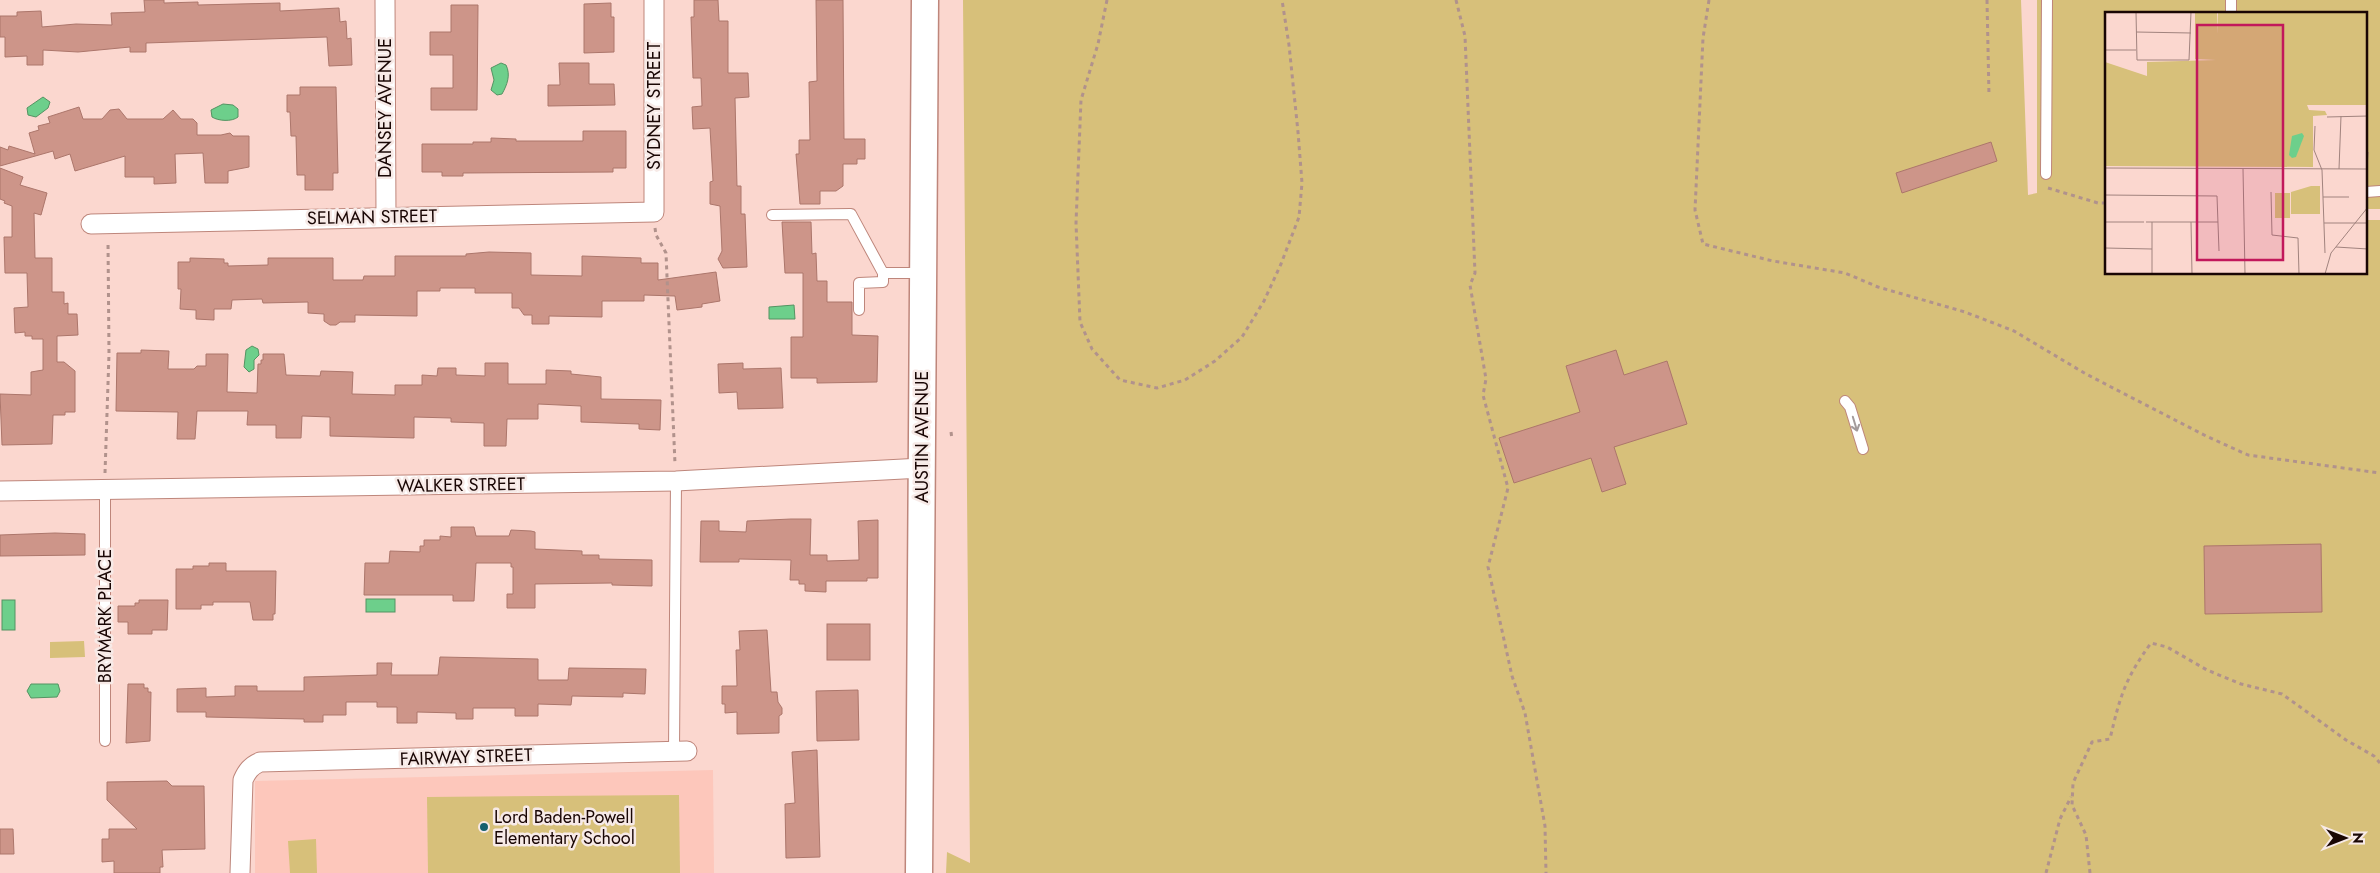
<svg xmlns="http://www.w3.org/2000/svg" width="2380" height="873" viewBox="0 0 2380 873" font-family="Jost,sans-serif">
<rect width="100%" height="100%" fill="#fbd7cf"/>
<!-- built -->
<path fill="#fdc7bb" d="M713,770l1,103h-459v-92z"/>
<!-- green -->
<g fill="#d7c07a">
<path d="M963,0h1058l7,195 9,-2v-193h343v209h-14v-195h-260v260h260v-54h14v653h-1434l1,-21 23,11z"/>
<path d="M84,641l1,16 -35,1v-16z"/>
<path d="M679,795l1,78h-252l-1,-76z"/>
<path d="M316,839l1,34h-27l-2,-32z"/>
</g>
<!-- water -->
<g fill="#6dcf8b" stroke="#549362">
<path d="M501,63l5,2c5,10 1,20 -4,29l-5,1 -6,-5 3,-10 -3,-12z"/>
<path d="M43,97l7,5 -2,6 -12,9 -8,-2 -1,-7z"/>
<path d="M223,104l10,1 5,4v8c-6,5 -20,4 -26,0l-1,-7z"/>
<path d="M794,305l1,14h-26v-12z"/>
<path d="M252,346l6,3 1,6 -5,5v9l-5,3 -5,-5 2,-17z"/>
<rect x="366" y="599" width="29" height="13"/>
<rect x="2" y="600" width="13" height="30"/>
<path d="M31,684h27l2,7 -3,6 -26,1 -4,-7z"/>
</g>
<!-- building -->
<g fill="#cd9589" stroke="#ac766b">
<path d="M144,0h20v3l34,-1v3l82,-2v8l59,-3 1,14 6,-1 1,18 4,-1 1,27 -23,1 -2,-29 -181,6v9h-16v-5l-52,5 -35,-2v15h-16v-9l-22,1v-20h-5v-21h17v-4l24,-1 1,16 34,-3 36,1 -1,-12 34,-1z"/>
<path d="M694,0h24l1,21h9v52h20l1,24 -14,1 2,88h4v28h4l2,53 -24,1 -5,-9 4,-8 -2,-45 -10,-2v-22l3,-1 -3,-53 -17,1 -1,-22 10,-1 -1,-28h-8l-2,-61h3z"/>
<path d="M816,0h27l1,139h21v20h-8v5h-14v22l-7,5h-16v13h-20l-4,-50h3v-14h11l-1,-58 8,-1z"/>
<path d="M611,3v14h3v35l-30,1v-49z"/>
<path d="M451,5h27l-1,105h-46v-22h22v-33h-23v-23h21z"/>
<path d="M559,63h30v21h25l1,21 -67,1v-21h12z"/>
<path d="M300,87h36l2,86h-5v17h-28v-15h-8l-1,-39h-5l-1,-24h-3v-17h13z"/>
<path d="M79,107l4,12h19l8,-9 9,-1 8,10h36l10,-9 8,9h12l4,4v12h24l9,-2 3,3h16v31l-21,4v12h-23l-2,-30 -28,1 1,29 -22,1v-7h-29v-21l-50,15 -5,-17 -15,5 -2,-8 -53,15v-19l8,3 1,-4 26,8 -6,-21 10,-3 -1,-4 12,-3 -2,-6z"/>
<path d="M583,131h43v37h-13v4l-150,1v3h-21v-4h-20v-28h51v-2h18v-4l25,1v2h67z"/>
<path d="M1991,142l6,19 -95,32 -6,-20z"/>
<path d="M0,168l23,9 -3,8 27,8 -6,22 -7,-2 1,45h17v34h12v12l4,-1v11h9l1,21 -21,1v26h7l11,9v41h-10v3h-12l-1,29 -50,1 -2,-51 31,1v-23l12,-2v-31h-11v-3h-7v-4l-10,1 -1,-25 14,-1 -1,-34h-22l-1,-36h8v-31l-8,-3 1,-2 -5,-2z"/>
<path d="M782,222h29l1,32 4,-1 1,28h10v21h25v33l26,1 -1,46 -60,1v-5h-26v-41h12v-64h-18z"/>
<path d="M489,252l42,1v22l51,1v-20l59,2v5h17v17l58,-8 4,29 -18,3v3l-25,3 -2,-14 -31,-1v6h-42v16l-53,-1v8h-17v-9h-8l-5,-7h-7v-15h-37v-5h-35v3h-23v25l-62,-1v7h-15l-4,3h-6l-6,-4v-7l-16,-1v-11l-45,1 -1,-4 -30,1 -1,9h-17v11l-18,-1v-9l-16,-1 1,-20h-3v-27h12v-4l34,1v4h4v3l40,-1v-7h65v22h30l1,-4h31v-20h71v-2z"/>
<path d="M141,350l28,1 -1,18h26l3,-3h9v-12h22l-1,38 30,1 1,-29h3v-4h2v-6h21l2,21 34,1 1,-5 32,1 -1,22 43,1v-10h27v-10l15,1 1,-8h18v7l29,1v-13h23v21h38v-14l25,1v3l30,3v22l60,1 -1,30 -21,-1v-5l-58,-2v-16l-43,-2v15h-31l-1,27h-22v-23l-33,-1v-4l-37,-1v21l-84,-2v-19l-28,-1 -1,22h-25v-13h-29l1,-14h-51l-2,28h-18l1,-27 -62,-1 1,-58h24z"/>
<path d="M1616,350l8,25 43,-14 20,63 -73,23 12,37 -24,8 -11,-34 -77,25 -15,-45 81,-26 -14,-46z"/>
<path d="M743,363v6l38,-1 2,40 -45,1 -1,-17 -18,1 -1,-29z"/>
<path d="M791,519h20l-1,36h17v6l32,-1 -1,-39 20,-1v58h-11v3h-41v11l-21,-1v-7h-6v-4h-9l1,-20 -52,-1v3h-39l1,-41h18v10l27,1 1,-11z"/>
<path d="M451,527h23l2,9h33l2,-6 20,1 4,1v17l47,2v4h17v4l53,1v26l-40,-1v-2l-77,1v24h-28v-14h6v-27h-2v-4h-35l-2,38h-21v-6h-89l1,-32h24l1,-12 30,1v-6h4v-6h16v-4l11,1z"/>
<path d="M55,533l30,1v21l-85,1v-21z"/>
<path d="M2321,544l1,68 -117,2 -1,-68z"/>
<path d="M209,563h17v8h50l-1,43h-2v6h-20l-3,-18h-37v3h-12v4h-25v-40h17v-3h16z"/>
<path d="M139,600h29l-1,30h-15v4h-24v-12h-10v-16h17v-3h4z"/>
<rect x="827" y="624" width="43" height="36"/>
<path d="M767,630l4,62h6l1,10 4,6v6l-3,2v17l-42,1v-22l-12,1v-9h-3v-18h15l-1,-36h4l-1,-19z"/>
<path d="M440,657l98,2v21h30l1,-12 77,1 -1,25 -22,-1v4l-51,-1 -1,9 -33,-1v12h-23v-8h-42v11h-17v-6l-39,-1v11h-20v-16h-20v-5h-31v13h-23v7h-19v-3l-98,-2v-5h-29v-23l29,-1v9l29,-1v-10h22v5h47v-14l73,-2v-12h15l-1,12h47z"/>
<path d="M128,684h16v4h4v4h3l-1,49 -24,2z"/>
<path d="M858,690l1,50 -42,1 -1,-50z"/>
<path d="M817,750l3,107 -34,1 -1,-54 10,-1 -3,-51z"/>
<path d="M167,781l5,5h32l1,63 -43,1 1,17h-3v6h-46v-12l-12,1v-23h7v-10h28l-30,-29v-18z"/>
<path d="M0,829h13l1,25h-14z"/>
</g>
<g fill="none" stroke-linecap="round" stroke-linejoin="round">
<defs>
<g id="service">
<path d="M2231,14v-14"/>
<path d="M2046,174l1,-174"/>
<path d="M2366,192l14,-1"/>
<path d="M772,215l79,-1 32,59h40"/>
<path d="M859,310v-27l24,-1v-9"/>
<path d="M1845,401l5,6 13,42"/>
<path d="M105,741v-251"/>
<path d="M674,751l2,-270"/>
</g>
<g id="minor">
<path d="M385,0l1,217"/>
<path d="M91,224l563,-12v-212"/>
<path d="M0,491l676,-10 246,-13"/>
<path d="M240,873l3,-93c4,-9 8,-14 17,-18l427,-11"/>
</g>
<path id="secondary" d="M919,873l6,-873"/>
</defs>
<!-- service casing -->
<use href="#service" stroke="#be867b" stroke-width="12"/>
<!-- minor casing -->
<use href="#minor" stroke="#be867b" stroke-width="21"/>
<!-- secondary casing -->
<use href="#secondary" stroke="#be867b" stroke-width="29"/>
<!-- path -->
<g stroke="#b1928c" stroke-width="3" stroke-dasharray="4 4" stroke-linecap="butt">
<path d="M1107,0l-9,44 -17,56 -5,123 4,99 12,27 28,31 37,8 28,-8 30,-19 27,-24 22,-36 17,-37 18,-47 3,-34 -4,-51 -9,-87 -7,-45"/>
<path d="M1456,0l9,36 10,237 -5,12 16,94 -3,16 25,93 -20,79 24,109 13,37 20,113 1,47"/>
<path d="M1709,0l-6,38 -8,172 8,34 70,17 72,12 33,14 87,25 49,19 72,43 120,62 42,19 132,18"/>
<path d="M1987,0l2,96"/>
<path d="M2048,188l50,15h8"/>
<path d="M655,228l1,7 10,18 9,211"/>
<path d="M951,432l1,7"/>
<path d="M105,473l4,-119 -1,-112"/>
<path d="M2046,873l14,-54 11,-22"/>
<path d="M2090,873l-4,-38 -14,-30 1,-22 19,-41 18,-3c10,-43 15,-60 41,-96l16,4 40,23 34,14 41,10 64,46 28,16 6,7"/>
</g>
<!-- service -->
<use href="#service" stroke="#fff" stroke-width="10"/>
<!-- minor -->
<use href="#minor" stroke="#fff" stroke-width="19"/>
<!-- secondary -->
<use href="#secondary" stroke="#fff" stroke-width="26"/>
</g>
<!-- one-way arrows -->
<defs><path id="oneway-shaft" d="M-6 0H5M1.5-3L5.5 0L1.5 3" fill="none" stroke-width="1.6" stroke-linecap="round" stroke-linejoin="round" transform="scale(1.25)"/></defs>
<use stroke="#a39b9b" href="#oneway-shaft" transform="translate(1855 424) rotate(73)"/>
<!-- markers -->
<circle fill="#15606e" stroke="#f7eae7" stroke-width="2" cx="484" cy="827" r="5"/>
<g text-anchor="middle" stroke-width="5" stroke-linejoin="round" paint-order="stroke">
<!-- street labels -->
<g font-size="18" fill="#190604" stroke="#f7eae7">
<text transform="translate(654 106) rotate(-90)" y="6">SYDNEY STREET</text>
<text transform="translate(385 108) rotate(-90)" y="6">DANSEY AVENUE</text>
<text transform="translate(372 217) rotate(-1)" y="6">SELMAN STREET</text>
<text transform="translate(922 437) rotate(-90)" y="6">AUSTIN AVENUE</text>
<text transform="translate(461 485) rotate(-1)" y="6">WALKER STREET</text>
<text transform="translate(105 616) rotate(-90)" y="6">BRYMARK PLACE</text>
<text transform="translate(466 757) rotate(-2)" y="6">FAIRWAY STREET</text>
</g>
<!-- poi labels -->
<g font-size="18" fill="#190604" stroke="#f7eae7" text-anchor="start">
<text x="494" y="823">Lord Baden-Powell<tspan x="494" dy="21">Elementary School</tspan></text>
</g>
</g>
<!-- overview -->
<g transform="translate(2105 12)">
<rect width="262" height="262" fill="#fbd7cf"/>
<path d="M90,0h22l1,22v-22h149v93h-60l2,5 16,1 2,4 -14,1v51l-208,-1v-104l42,14v-14l69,-2 -21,-1zM206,174h9v28h-29v-22zM170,181h15v25h-15z" fill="#d7c07a"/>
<path d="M197,121l2,3 -8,21 -4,1 -3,-3 3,-19z" fill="#6dcf8b"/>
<path fill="none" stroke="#a1837e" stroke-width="1" d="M31,0l1,48h52l2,-48M31,20l55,1M0,38h31M222,105l41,-1M210,114l-1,24 8,20 3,83M0,156l263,1M138,157l2,105M234,157l2,-53M262,157l1,-17M166,180l1,43 26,3 1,36M0,183l112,1 2,55M218,185h26M0,210h39M41,210h72M47,210v52M86,210l1,52M219,211h44M231,235l32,2M0,236l47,1M0,262h44M220,262l6,-21 37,-46"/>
<path fill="#c2185b" fill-opacity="0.15" stroke="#c2185b" stroke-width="2.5" d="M92,13h86v235h-86z"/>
<rect width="262" height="262" fill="none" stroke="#190604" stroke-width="2.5"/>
</g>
<!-- north arrow -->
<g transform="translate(2345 838) rotate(90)" stroke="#f7eae7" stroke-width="4" paint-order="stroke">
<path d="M0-4L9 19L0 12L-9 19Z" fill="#190604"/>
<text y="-8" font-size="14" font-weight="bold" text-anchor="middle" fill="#190604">N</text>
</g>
</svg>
